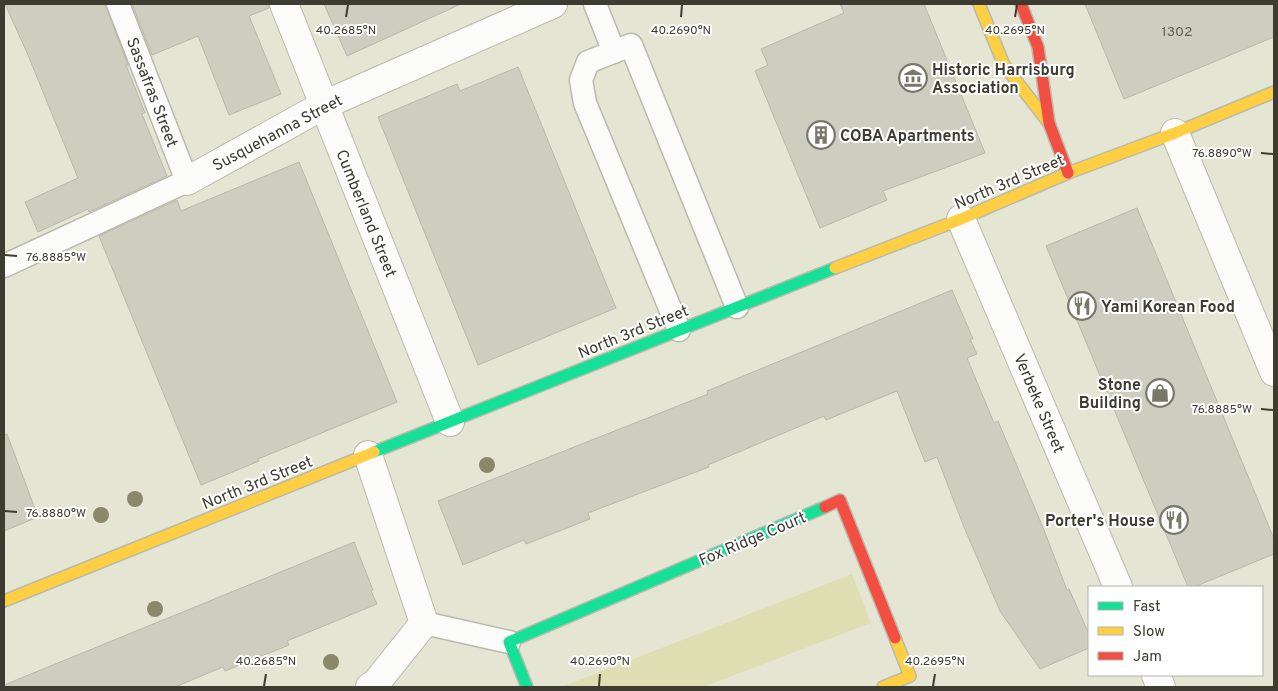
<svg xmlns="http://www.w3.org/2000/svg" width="1278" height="691" viewBox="0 0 1278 691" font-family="Overpass,sans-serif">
<rect width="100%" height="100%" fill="#e5e5d4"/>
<!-- green -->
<path fill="#dfdeb2" d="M852,574l19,49 -168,64h-142z"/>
<!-- building -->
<g fill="#cecec0" stroke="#b8b8ab">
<path d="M5,4h100l23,61h-2l19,48 -3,1 25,62 -78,36 -1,-3 -50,23 -13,-30 53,-24 -50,-123z"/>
<path d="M132,4h137v4l-20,8 32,78 -52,21 -31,-79 -46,19z"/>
<path d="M324,4h137l-114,52z"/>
<path d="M840,4h84l61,149 -102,38 4,9 -67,28 -65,-157 13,-6 -7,-16 83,-36z"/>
<path d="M1085,4h189v33l-150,62z"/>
<path d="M518,67l98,241 -138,57 -100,-248 79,-33 3,7z"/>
<path d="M299,162l98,240 -139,57 1,2 -58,24 -102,-249 78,-36 4,11z"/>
<path d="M1137,208l137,331v15l-80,33h-6l-142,-341z"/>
<path d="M952,290l21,49h-3l7,15 -10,4 27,65 4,-2 46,109 23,60 2,-1 20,45v14l-49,21 -40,-58 -36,-84 -27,-70 -12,5 -28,-71 -71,29 -2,-4 -116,49 1,2 -121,46 2,6 -64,25 -2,-4 -61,25 -25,-64 270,-107 -1,-3z"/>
<path d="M7,434l31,83 -34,14v-96z"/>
<path d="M354,542l19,48 -2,1 6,13 -90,37 2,4 -64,26 -2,-4 -48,20h-171v-2z"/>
</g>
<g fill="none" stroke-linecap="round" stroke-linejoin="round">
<defs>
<g id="lane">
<path d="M595,4l19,48"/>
<path d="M4,266l183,-85 -69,-177"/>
<path d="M679,330l-94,-227 -4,-23 7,-18 43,-17 106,262"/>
<path d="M424,623l85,19"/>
</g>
<g id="street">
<path d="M284,4l166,418"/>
<path d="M1175,133l99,239"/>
<path d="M187,181l137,-76 229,-101"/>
<path d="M961,219l157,368"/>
<path d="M368,455l56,168 -48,60 -6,4"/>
<path d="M1156,675l5,12"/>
</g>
<g id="fast">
<path d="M374,452l461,-184"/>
<path d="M527,687l-18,-45 316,-135"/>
</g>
<g id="slow">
<path d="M979,4l25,61 44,57"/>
<path d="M835,268l126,-49 107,-46 107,-40 99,-41"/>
<path d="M4,601l370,-149"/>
<path d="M883,687l27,-11 -15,-38"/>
</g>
<g id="jam">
<path d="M1021,4l17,43 11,76 19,50"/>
<path d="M825,507l15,-7 55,138"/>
</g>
</defs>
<!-- lane casing -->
<use href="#lane" stroke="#babaac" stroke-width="25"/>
<!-- street casing -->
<use href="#street" stroke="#babaac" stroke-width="30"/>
<!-- fast casing -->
<use href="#fast" stroke="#babaac" stroke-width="14"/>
<!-- slow casing -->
<use href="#slow" stroke="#babaac" stroke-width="14"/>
<!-- jam casing -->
<use href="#jam" stroke="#babaac" stroke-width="14"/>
<!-- lane -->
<use href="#lane" stroke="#fbfbf9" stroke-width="22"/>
<!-- street -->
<use href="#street" stroke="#fbfbf9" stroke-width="28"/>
<!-- fast -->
<use href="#fast" stroke="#16e098" stroke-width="11"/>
<!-- slow -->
<use href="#slow" stroke="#ffcf43" stroke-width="11"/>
<!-- jam -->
<use href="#jam" stroke="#f24e42" stroke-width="11"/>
</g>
<!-- trees -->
<g fill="#898868">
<circle cx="487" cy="465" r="8"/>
<circle cx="135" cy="499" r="8"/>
<circle cx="101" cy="515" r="8"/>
<circle cx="155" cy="609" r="8"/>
<circle cx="331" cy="662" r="8"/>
</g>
<!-- ticks -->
<path fill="none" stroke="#3d3c30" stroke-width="2" d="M346,17l2,-12M681,17l1,-12M1015,17l2,-12M1261,153l12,1M5,255l12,1M1261,409l12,1M5,511l12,1M264,686l2,-12M599,686l1,-12M933,686l2,-12"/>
<!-- icons -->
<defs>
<symbol id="museum-ring" viewBox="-11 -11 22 22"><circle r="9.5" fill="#fff" stroke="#787769" stroke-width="1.5"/><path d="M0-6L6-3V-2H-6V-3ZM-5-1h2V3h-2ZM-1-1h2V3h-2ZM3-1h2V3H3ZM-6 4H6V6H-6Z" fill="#787769"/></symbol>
<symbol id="building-ring" viewBox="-11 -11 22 22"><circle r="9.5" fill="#fff" stroke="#787769" stroke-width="1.5"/><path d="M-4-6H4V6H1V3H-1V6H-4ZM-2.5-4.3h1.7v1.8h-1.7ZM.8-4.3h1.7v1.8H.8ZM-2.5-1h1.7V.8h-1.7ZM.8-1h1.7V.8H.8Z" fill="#787769"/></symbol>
<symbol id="restaurant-ring" viewBox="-11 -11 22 22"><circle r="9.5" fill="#fff" stroke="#787769" stroke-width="1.5"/><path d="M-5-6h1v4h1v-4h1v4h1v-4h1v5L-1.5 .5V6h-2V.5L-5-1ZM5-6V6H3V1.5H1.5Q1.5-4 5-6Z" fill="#787769"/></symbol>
<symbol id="shop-ring" viewBox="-11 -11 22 22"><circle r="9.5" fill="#fff" stroke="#787769" stroke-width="1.5"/><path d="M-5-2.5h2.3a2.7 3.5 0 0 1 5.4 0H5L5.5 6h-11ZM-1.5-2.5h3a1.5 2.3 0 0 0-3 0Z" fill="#787769"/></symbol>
</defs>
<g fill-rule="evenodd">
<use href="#museum-ring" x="897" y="62" width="32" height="32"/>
<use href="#building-ring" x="805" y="119" width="32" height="32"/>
<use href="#restaurant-ring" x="1066" y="290" width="32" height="32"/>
<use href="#shop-ring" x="1144" y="377" width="32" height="32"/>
<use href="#restaurant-ring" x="1158" y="504" width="32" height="32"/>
</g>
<g text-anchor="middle" stroke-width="4" stroke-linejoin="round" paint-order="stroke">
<!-- number labels -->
<g font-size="14" fill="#626155">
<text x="1177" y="36">1302</text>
</g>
<!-- poi labels -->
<g font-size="16" font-weight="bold" fill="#3d3c30" stroke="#fff" text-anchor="start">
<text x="932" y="75">Historic Harrisburg<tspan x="932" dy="18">Association</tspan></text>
<text x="840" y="141">COBA Apartments</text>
<text x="1101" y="312">Yami Korean Food</text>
<text x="1141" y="390" text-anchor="end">Stone<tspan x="1141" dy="18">Building</tspan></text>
<text x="1155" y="526" text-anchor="end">Porter's House</text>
</g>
<!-- street labels -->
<g font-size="16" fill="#3d3c30" stroke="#fff">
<text transform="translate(153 92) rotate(69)" y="6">Sassafras Street</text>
<text transform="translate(277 132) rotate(-28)" y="6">Susquehanna Street</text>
<text transform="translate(1009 181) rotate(-23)" y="6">North 3rd Street</text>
<text transform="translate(367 213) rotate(68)" y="6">Cumberland Street</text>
<text transform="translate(633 331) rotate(-22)" y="6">North 3rd Street</text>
<text transform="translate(1040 403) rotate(67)" y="6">Verbeke Street</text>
<text transform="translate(257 482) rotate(-22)" y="6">North 3rd Street</text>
<text transform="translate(752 538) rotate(-23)" y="6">Fox Ridge Court</text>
</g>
</g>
<g font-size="12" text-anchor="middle" fill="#3d3c30" stroke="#fff" stroke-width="4" stroke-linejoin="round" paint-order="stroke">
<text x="346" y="34">40.2685°N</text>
<text x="681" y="34">40.2690°N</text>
<text x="1015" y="34">40.2695°N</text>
<text x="1222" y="157">76.8890°W</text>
<text x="56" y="261">76.8885°W</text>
<text x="1222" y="413">76.8885°W</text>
<text x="56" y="517">76.8880°W</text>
<text x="266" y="665">40.2685°N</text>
<text x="600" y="665">40.2690°N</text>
<text x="935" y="665">40.2695°N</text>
</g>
<!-- border -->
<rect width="1278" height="691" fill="none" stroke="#3d3c30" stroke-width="10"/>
<!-- legend -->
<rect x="1088" y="586" width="175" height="90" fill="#ffffff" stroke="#b1b1ac"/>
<rect x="1098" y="602" width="25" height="8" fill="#16e098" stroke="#b1b1ac"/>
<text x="1133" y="611" font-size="15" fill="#3d3c30">Fast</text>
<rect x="1098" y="627" width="25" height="8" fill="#ffcf43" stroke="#b1b1ac"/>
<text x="1133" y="636" font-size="15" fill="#3d3c30">Slow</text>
<rect x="1098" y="652" width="25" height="8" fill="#f24e42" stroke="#b1b1ac"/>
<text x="1133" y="661" font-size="15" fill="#3d3c30">Jam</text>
</svg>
